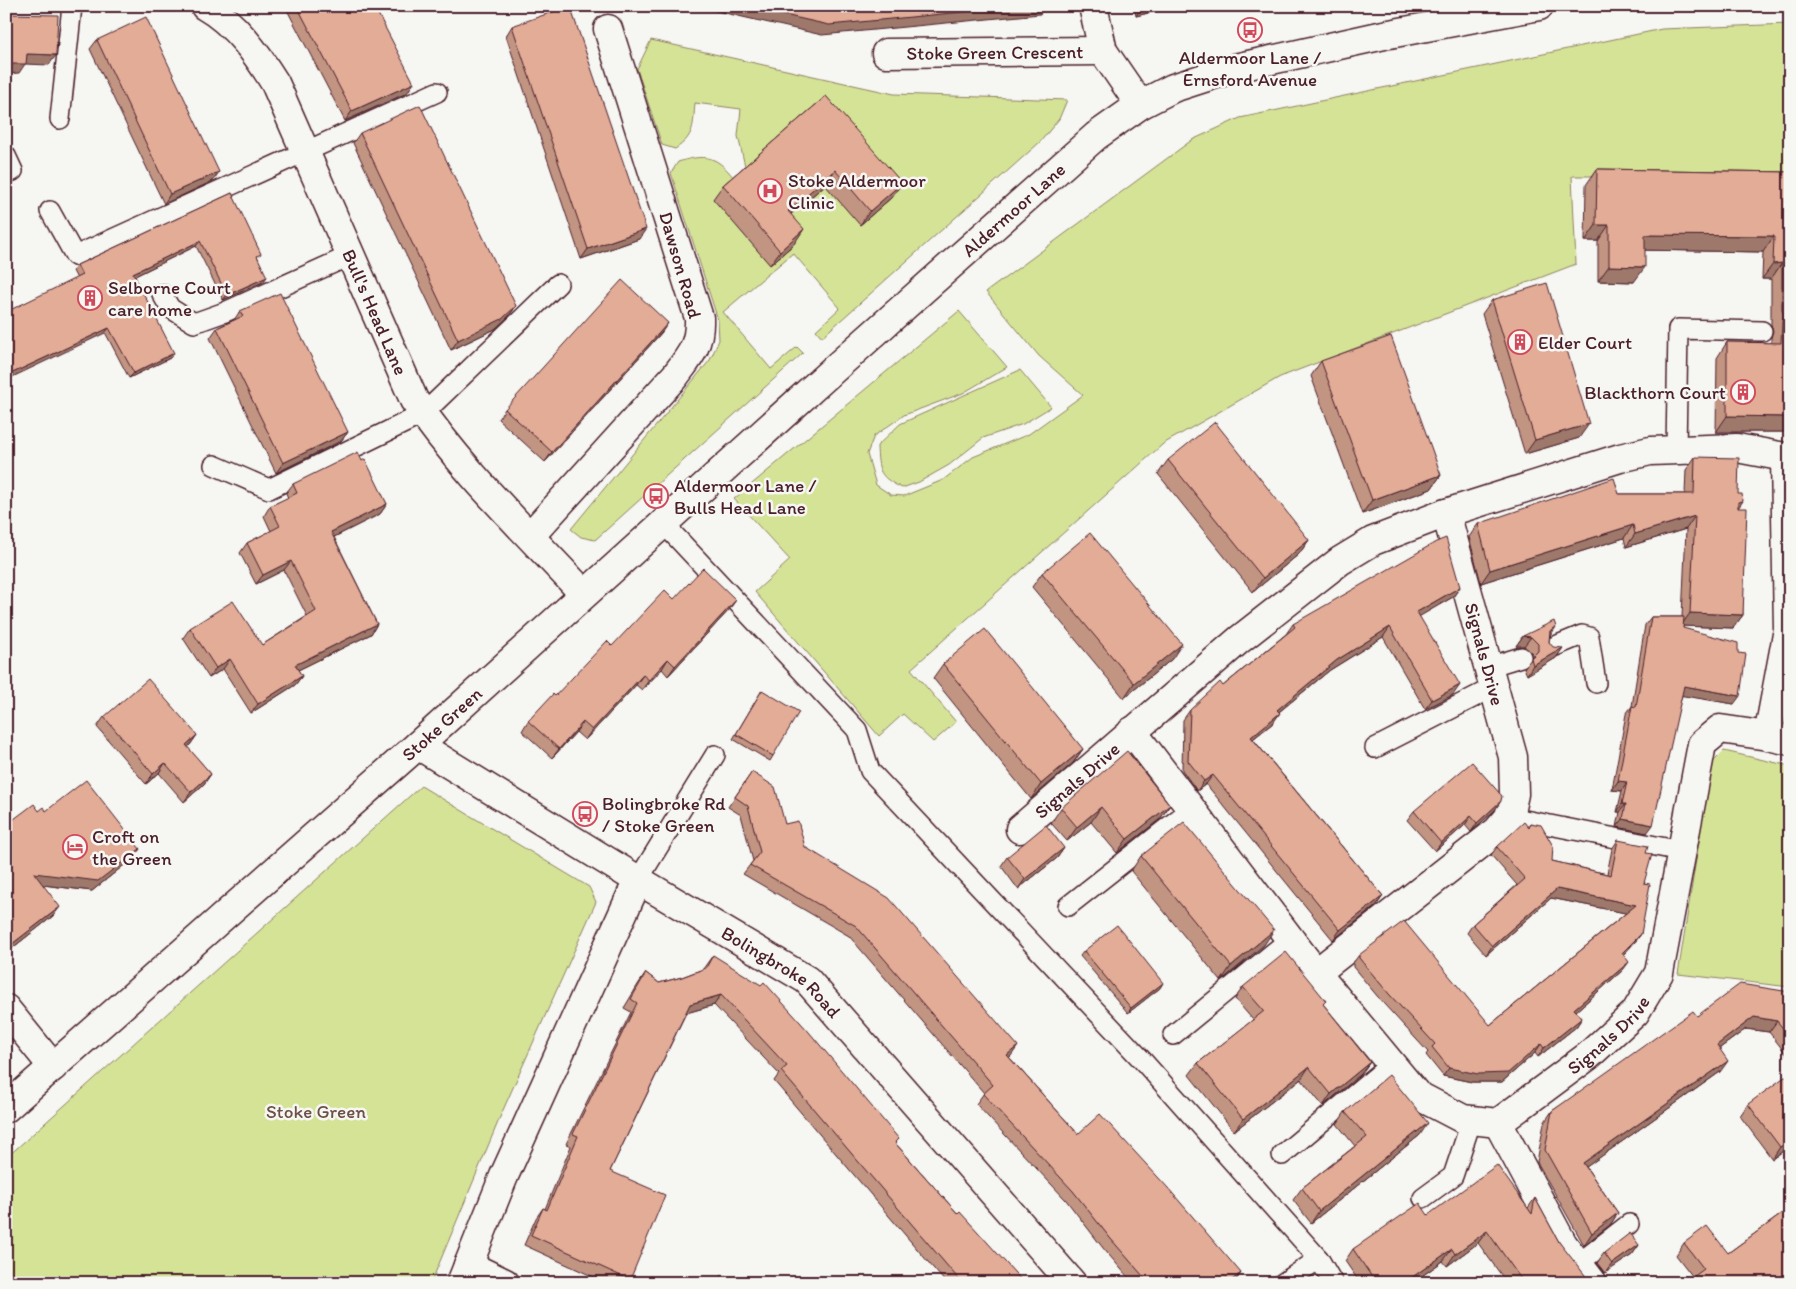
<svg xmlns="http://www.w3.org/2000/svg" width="1796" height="1289" viewBox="0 0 1796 1289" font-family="Itim,sans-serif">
<rect width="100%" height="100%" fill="#f6f6f2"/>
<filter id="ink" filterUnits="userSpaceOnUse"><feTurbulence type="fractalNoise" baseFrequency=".02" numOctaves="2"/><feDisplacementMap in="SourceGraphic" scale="10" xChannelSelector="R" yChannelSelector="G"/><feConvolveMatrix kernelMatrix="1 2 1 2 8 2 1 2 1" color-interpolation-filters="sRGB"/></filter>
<g filter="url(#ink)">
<!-- green -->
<g fill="#d5e397" stroke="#908161">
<path d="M1790,24v152h-218l4,88 -296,113 -117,67 -252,225 45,53 -23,20 -30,-28 -24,22 -124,-144 35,-32 -56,-61 225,-188 48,56 -44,26 -59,22 -30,21 -7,18 9,31 15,10 13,1 39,-16 30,-23 56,-23 54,-39 -44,-39 -53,-64 206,-152 48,-22 422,-89z"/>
<path d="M651,40l243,54 173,6 -8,19 -19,23 -218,195 -6,-7 24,-22 -47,-55 -70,59 48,57 26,-22 6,6 -208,187 -14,-3 -10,-8 139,-169 9,-20 -1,-20 -47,-147 7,-11c26,-8 38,-7 55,15l12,-11 -7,-30 3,-27 -46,-6c-2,22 0,33 -20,46l-13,-4 -25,-76z"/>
<path d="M1020,370l31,37 -28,17 -40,14 -34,27 -30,17 -17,6c-23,-11 -24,-17 -25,-42l23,-22z"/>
<path d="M1724,751l66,15v221l-112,-13 33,-210z"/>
<path d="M421,786l168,101 7,15 -93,208 -72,173h-425v-125z"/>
</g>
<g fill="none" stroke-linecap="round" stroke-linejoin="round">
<defs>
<g id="lane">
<path d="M60,119l12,-113"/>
<path d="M6,156l7,15 -7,3"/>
<path d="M50,211l25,45 362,-164"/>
<path d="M162,294l8,14 24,15 31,-11 124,-56"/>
<path d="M1676,450l2,-121 84,2"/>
<path d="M214,465l55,24 154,-75 135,-130"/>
<path d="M663,523l194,207 13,41 273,290 176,198"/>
<path d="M1553,647l29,-12 7,2 7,46"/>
<path d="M1488,667l33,-10"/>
<path d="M1375,748l119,-61"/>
<path d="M1509,817l172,34"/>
<path d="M638,880l77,-125"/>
<path d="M1068,906l123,-97"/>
<path d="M1173,1035l117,-96"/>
<path d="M1282,1155l109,-91"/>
<path d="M1423,1198l30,-22 19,-57"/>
<path d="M1578,1264l51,-40"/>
<path d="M1283,1283l36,-24 14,24"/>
</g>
<g id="street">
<path id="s1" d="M205,6c30,17 52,48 70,77l139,317c48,71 112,131 170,194"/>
<path d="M1093,6l10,45 37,54"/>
<path id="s2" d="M886,53l217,-2"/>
<path d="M530,536l145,-160c16,-21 25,-31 24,-58l-91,-289"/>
<path id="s3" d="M1132,731l184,242 101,122 46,24 35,4 90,-67 47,-43 24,-40 43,-229 18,-15 48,7 22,5"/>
<path d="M1768,736l20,-107 -3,-171"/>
<path id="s4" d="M418,745l220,135 169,100 265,303"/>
<path id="s5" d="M1020,829l219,-189 101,-79 33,-20 73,-28 174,-55 30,-7 87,-3 53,10"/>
<path d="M1316,973l181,-142 12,-14 5,-23 -1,-37 -67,-244"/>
<path d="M6,1009l47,58"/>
<path d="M1498,1123l65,121 30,39"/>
<path d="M468,1265l37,18"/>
<path d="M461,1283l43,-107 134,-296"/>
</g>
<g id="secondary">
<path id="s6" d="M6,1108l412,-363 416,-376 262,-233 44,-31 33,-17 62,-20 149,-33 155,-29"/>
</g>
</defs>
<!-- lane casing -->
<use href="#lane" stroke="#4a1f2b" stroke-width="22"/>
<!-- street casing -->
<use href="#street" stroke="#4a1f2b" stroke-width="31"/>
<!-- secondary casing -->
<use href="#secondary" stroke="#4a1f2b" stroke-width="31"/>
<!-- lane -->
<use href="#lane" stroke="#f6f6f2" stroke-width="19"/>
<!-- street -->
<use href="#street" stroke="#f6f6f2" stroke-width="28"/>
<!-- secondary -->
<use href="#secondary" stroke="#f6f6f2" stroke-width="28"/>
</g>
<!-- wall -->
<g fill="#c29482" stroke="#4a1f2b">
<path d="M285,6h89l33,87 -62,28z"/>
<path d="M1134,6h43l-41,10z"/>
<path d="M512,26l127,213 -58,20 -75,-223z"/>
<path d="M97,40l116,141 -49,23 -74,-155z"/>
<path d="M826,96l66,101 -32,28 -35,-40 -34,29 3,30 -24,21 -57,-66 10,-14z"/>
<path d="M360,133l156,173 -7,10 -14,13 -44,21 -98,-207z"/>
<path d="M1597,169l193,3v260h-74l1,-74 10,-16 44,1v-5l2,-7 -2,-7v-45h-9l1,-27 -118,-2 -11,32 -36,-1v-40h-13l1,-56z"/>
<path d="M232,193l26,65 5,24 -40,18 -27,-54 -61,30 35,82 -41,20 -56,-107 4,-6z"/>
<path d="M1492,300l87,138 -54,16 -43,-140z"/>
<path d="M240,311l108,121 -7,9 -65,32 -66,-135 7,-10 17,-8z"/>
<path d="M662,332l-117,130 -47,-43 7,-10z"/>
<path d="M1321,361l120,114 -10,14 -69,25 -51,-138z"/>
<path d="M1695,457l43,51 5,107 -10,13 -50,-2v2l51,76 -52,-9 -35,138 -30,-6 3,-15h-3l5,-21 -10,-1 14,-76 6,-8 13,-81 6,-8h31l4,-88 -60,18 -2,-9 -143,45 -12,-46 9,-13 141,-30h66l1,-24z"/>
<path d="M1168,460l141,80 -10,14 -46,38 -95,-118z"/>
<path d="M362,461l25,43 -7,10 -46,23 43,87 -6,10 -73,36 4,6 -7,9 -44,28 -28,-44 -14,9 -26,-40 7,-10 72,17 45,-29 -23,-46 -28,14 -16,-31 7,-10 24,-12 -7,-15 6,-10 18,-8 -2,-5 7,-9z"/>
<path d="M1042,573l130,86 -48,39 -92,-111z"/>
<path d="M1460,587l-7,10 -34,19 34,79 -28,14 -42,-72 -53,33 -51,42 -6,11 -20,16 130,157 -7,10 -43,34 -127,-156 -9,7 -15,-21 1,-50 7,-10 33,-24 63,-52 7,-10z"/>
<path d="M674,599l55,11 -61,66 -6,-7 -20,21 -6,-5 -51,55 -9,-8 -24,26 -30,-27 6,-10 84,-75z"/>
<path d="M1523,636h27l-1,6 7,16 -29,17 -3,-7 8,-10v-5l-8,-7h-8z"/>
<path d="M943,664l140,85 -10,14 -42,36 -98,-121z"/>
<path d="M762,690l11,66 -3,5 -37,-22z"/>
<path d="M104,717l93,18 -7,10 -3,2 24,27 -7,10 -20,18 -25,-29 -13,11 -49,-57z"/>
<path d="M752,772l33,52 20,23 206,209 -2,1 69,77 163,139 -7,10h-101l-30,-35 -37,-48 -90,-96 8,-11 -135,-157 -106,-62 10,-13 -12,-46 -13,-8z"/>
<path d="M1170,805l-10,14 -43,34 -26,-31 -24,19 -16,-18 10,-15z"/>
<path d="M1495,810l-24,22 -6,-7 -30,26 -28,-31 7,-9z"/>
<path d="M39,811h7l87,47 -41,33 -49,-6 10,31 -47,37v-128z"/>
<path d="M1530,823l22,38 55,13 5,-25 6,-9 28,13 -5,81 -6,8 -12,13v15l-47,41 6,7 -6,9 -38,30 -3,-4 -33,29h-30l-29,-6 -17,-21 2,-3 -45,-49 -30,-36v-4l6,-8 131,70 136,-112 -75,-15 -65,57 -19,-22 6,-9 44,-39 -26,-30 6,-8 31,-21z"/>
<path d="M1064,848l-7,10 -39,31 -17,-23 6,-9z"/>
<path d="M1141,856l123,89 -43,36 -90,-110z"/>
<path d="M1084,951l76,37 -32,25 -48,-57z"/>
<path d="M713,955l183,189 62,70 66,69h-78l-172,-202 5,-7 -65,-69 -28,8 -76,158 20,109 -2,3h-21l-83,-38 12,-27 7,-10 2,1 26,-63 -5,-2 65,-132 -7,-4 15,-25 7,-10 13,10 23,-6 21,-8z"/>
<path d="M1243,987l80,18 47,57 -9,12 -38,32 -22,-27 -67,52 -45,-56 9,-12 55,-43 -18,-21z"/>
<path d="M1790,992v67l-21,-27 -23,-3 -26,19v24l-134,95 32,46 -8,12 -26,20 -47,-83 7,-39 8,-12 145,-95z"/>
<path d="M1748,1104l42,42 -18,13 -32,-43z"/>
<path d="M1345,1112l75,23 -109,88 -18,-23 9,-12 53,-42 -18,-22z"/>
<path d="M1535,1198l24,44 26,41h-78l-29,-40 -31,23 -4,-5 -31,22h-52l-15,-22 8,-12 75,-34 100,-7z"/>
<path d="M1790,1208v69l-8,6 -89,-6 -17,-22 8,-12 44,10z"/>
<path d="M1639,1245l-7,10 -27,18 -8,-10 7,-10z"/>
</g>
<!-- shaded-wall -->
<g fill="#9e786a" stroke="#4a1f2b">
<path d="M694,6h351l-5,8 -218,21z"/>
<path d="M1142,6h35l-41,10z"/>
<path d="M27,54l29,1 -7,10 -24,-1 -6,9 -13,1v-10z"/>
<path d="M414,83l-7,10 -62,28 7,-10z"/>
<path d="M835,170l-10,15 -47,40 10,-14z"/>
<path d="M219,172l-6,9 -49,23 6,-10z"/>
<path d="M902,183l-10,14 -32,28 10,-14z"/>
<path d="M1596,225h13l-11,16h-13z"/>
<path d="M646,229l-7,10 -58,20 7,-10z"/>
<path d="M804,229l-10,15 -24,21 10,-14z"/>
<path d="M1645,235l129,1 -11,16 -129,-2z"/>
<path d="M200,241l-4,5 -67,33 4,-6z"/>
<path d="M1782,263l-11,16h-9l11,-15z"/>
<path d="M1609,266l36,1 -11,15 -36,-1z"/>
<path d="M267,277l-4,5 -40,18 4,-5z"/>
<path d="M516,306l-7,10 -14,13 -44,21 7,-10z"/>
<path d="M668,323l-6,9 -117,130 7,-10z"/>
<path d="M109,328l-4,5 -99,47v-4z"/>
<path d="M174,353l-4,5 -41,20 5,-5z"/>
<path d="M1727,416l63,1v15h-74z"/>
<path d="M1589,424l-10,14 -54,16 10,-14z"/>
<path d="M348,432l-7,9 -65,32 7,-10z"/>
<path d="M1441,475l-10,14 -69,25 10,-14z"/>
<path d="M1743,501l-9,13 4,-12z"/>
<path d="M387,504l-7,10 -56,28 7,-10z"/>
<path d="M1695,516l-9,13 -60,18 9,-13z"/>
<path d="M1633,525l-9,13 -143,45 9,-13z"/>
<path d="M1309,540l-10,14 -46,38 10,-14z"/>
<path d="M291,561l-7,9 -28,14 7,-9z"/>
<path d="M1460,587l-7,10 -43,25 7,-10z"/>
<path d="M736,600l-7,10 -61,66 7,-10z"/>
<path d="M1690,613l53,2 -10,13 -52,-2z"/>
<path d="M377,624l-6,10 -83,41 7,-10z"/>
<path d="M1390,627l-7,10 -53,33 -60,49 7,-9 60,-50z"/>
<path d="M1556,627l-6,9v-5z"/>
<path d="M1523,636l8,1 -7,9h-8z"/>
<path d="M1182,644l-10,15 -48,39 10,-15z"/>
<path d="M1563,648l-7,10 -29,17 6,-10z"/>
<path d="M230,659l-7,10 -14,9 7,-10z"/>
<path d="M668,659l-6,10 -20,21 7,-10z"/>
<path d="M643,675l-7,10 -51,55 7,-10z"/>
<path d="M302,676l-7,9 -44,28 7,-9z"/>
<path d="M1460,685l-7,10 -28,14 7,-9z"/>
<path d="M1684,686l56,10 -6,8 -56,-9z"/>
<path d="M1280,713l-7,10 -29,23 7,-9z"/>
<path d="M583,722l-7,10 -24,26 7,-9z"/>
<path d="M197,735l-7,10 -11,10 7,-10z"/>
<path d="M1083,749l-10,14 -42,36 10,-15z"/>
<path d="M165,763l-6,10 -13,11 7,-10z"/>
<path d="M211,774l-7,10 -20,18 7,-10z"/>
<path d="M1213,775l-7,9 -9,7 7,-10z"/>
<path d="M1618,781l9,1 -5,9 -10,-1z"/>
<path d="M1501,801l-6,9 -24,22 6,-9z"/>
<path d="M1622,804h4l-6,8h-3z"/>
<path d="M1170,805l-10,14 -43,34 10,-14z"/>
<path d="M1101,807l-10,15 -24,19 10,-14z"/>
<path d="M1471,816l-6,9 -30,26 6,-8z"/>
<path d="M1623,819l30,6 -6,8 -30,-6z"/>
<path d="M1064,848l-7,10 -39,31 7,-10z"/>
<path d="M140,849l-7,9 -41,33 -65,-8 7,-10z"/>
<path d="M1557,889l79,16 -6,9 -79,-16 -65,57 6,-9z"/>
<path d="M1383,896l-7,10 -43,34 7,-10z"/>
<path d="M60,907l-7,9 -47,37 6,-9z"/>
<path d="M1274,930l-10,15 -43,36 10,-15z"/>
<path d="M1641,934l-6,8 -19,20 6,-9z"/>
<path d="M1629,962l-6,8 -55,48 6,-9z"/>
<path d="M1163,983l-3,5 -32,25 3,-5z"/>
<path d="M721,995l-7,10 -31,9 7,-10z"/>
<path d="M1754,1017l23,4 -8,11 -23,-3 -37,27 8,-11z"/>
<path d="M1582,1018l-6,9 -38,30 6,-9z"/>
<path d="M1541,1044l-6,9 -33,29h-30l-29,-6 6,-8z"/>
<path d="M1018,1046l-7,10 -10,9 6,-10z"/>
<path d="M1728,1061l-8,11 -145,103 8,-12z"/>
<path d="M1370,1062l-9,12 -38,32 8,-12z"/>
<path d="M1309,1067l-8,12 -67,52 9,-12z"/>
<path d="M1428,1123l-8,12 -109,88 8,-12z"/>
<path d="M1790,1140v6l-18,13 8,-12z"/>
<path d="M1618,1213l-8,12 -26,20 8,-12z"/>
<path d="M1487,1231l-9,12 -31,23 8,-12z"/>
<path d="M1639,1245l-7,10 -27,18 7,-9z"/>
<path d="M1452,1249l-9,12 -31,22h-8z"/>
<path d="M1790,1271v6l-8,6h-8z"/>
<path d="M1241,1273l-7,10h-6z"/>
</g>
<!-- building -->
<g fill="#e2ac97" stroke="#4a1f2b">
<path d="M297,6h77l40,77 -62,28z"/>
<path d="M570,6l76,223 -58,20 -76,-223z"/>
<path d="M744,6h280l-195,19z"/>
<path d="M6,14l52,1 -2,40 -29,-1 -1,10h-20z"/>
<path d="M146,17l73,155 -49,22 -73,-154z"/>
<path d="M826,96l76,87 -32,28 -35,-41 -47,41 16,18 -24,22 -57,-66z"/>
<path d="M420,105l96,201 -14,13 -44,21 -98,-207z"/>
<path d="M1597,169l193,3v245l-63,-1v-74l54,1 1,-21 2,-7 -2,-6v-46l-9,1 1,-28 -129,-1v32l-36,-1v-41h-13z"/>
<path d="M232,193l29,61 -4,2 10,21 -40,18 -27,-54 -67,32 41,80 -40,20 -25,-45 -103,48v-64l76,-37 -5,-10z"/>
<path d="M622,280l46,43 -116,129 -47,-43z"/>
<path d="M1547,283l42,141 -54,16 -43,-140z"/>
<path d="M280,293l68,139 -65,31 -66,-135 26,-12 -3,-5z"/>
<path d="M1391,336l50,139 -69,25 -51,-139z"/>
<path d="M1215,422l94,118 -46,38 -95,-118z"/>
<path d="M358,452l4,9 3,-2 22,45 -56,28 46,92 -82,41 7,11 -44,28 -28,-45 -14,9 -26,-40 43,-27 29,44 54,-34 -25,-50 -28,14 -16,-32 33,-17 -10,-20 27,-13 -4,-9z"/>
<path d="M1695,457l44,1 -1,36h4l1,7 -5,1v6h9l-4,107 -53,-2 5,-97 -60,18 -2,-9 -143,45 -12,-46 136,-46 5,16h75z"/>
<path d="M1090,533l92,111 -48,39 -92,-110z"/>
<path d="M1446,538l14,49 -43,25 43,73 -28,15 -42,-73 -53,33 -60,50 3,3 -29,24 132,159 -43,34 -127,-155 -9,6 -16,-20 2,-51 30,-28 3,4 72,-59 -2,-3 143,-82z"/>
<path d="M703,568l33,32 -61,66 -7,-7 -19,21 -6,-5 -51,55 -9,-8 -24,27 -31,-28 25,-27 2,2 52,-55 5,5 53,-56 9,9z"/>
<path d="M1651,617h33l-1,11 55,15v10l8,1 -6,42 -56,-10 -31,139 -30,-6 3,-15h-4l5,-22 -9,-1 14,-75 4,1z"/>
<path d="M1554,621l2,6 -6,4 -1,11 4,5 10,1 -30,17 -2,-7 7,-7v-7l-7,-7 -8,-1z"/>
<path d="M985,629l98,120 -42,35 -98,-120z"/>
<path d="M148,679l49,56 -11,10 25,29 -20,18 -26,-29 -12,11 -49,-57z"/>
<path d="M762,690l37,22 -26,44 -37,-22z"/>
<path d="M1127,751l43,54 -43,34 -26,-32 -24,20 -16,-19z"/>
<path d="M1472,762l30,34 -1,5 -24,22 -6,-7 -30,27 -27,-32z"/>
<path d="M752,772l23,15 10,37 13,-3 7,26 84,51 129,148 -11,9 71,79 22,-20 68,74 73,85 -13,10h-79l-39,-45 -37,-47 -90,-97 10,-9 -137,-159 -106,-61 10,-13 -12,-46 -13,-9z"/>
<path d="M86,780l54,69 -42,32 -64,-8 26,34 -48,37 -6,-8v-111l28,-21 5,7 5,-4 2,4z"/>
<path d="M1184,822l90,108 -43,36 -90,-110z"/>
<path d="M1524,822l5,6 1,-5 11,2 12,21 -1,15 59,14 7,-35 30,6 -2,7 6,1 -8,29 6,1 -9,50 -19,19 7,9 -55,47 8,9 -38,30 -3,-4 -33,29 -30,1 -29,-6 -17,-21 3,-3 -46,-50 -30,-36v-3l45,-34 86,104 146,-120 -79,-16 -65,57 -19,-22 52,-45 -28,-32z"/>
<path d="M1046,825l18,23 -39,31 -18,-22z"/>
<path d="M1117,925l46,58 -32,25 -47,-57z"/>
<path d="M1286,952l40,49 -3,3 47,58 -39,32 -22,-27 -66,52 -45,-56 66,-52 -21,-24z"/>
<path d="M713,955l48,30 3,-3 45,50 90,107 -4,4 63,71 2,-2 64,71h-62l-181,-212 6,-5 -66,-71 -31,9 -80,167 55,24 -35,85 -99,-45 12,-27 4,2 31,-74 -5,-2 64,-131 -6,-4 15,-26 13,10 23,-6 24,-9z"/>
<path d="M1740,984l50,8v45l-13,-16 -23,-4 -37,28 11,16 -145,102 35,50 -26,20 -47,-83 7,-39 141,-100 4,5z"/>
<path d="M1790,1073v67l-10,7 -32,-43z"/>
<path d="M1389,1075l39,48 -109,88 -17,-23 65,-51 -22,-25z"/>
<path d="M1497,1165l35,49 3,-16 24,44 29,37 -6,4h-60l1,-1 -36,-51 -32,23 -3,-5 -48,34h-28l-23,-34 67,-46 8,12z"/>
<path d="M1790,1208v63l-16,12h-89l19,-14 -20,-26 23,-17 21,27z"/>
<path d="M1630,1233l9,12 -27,19 -8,-11z"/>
<path d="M723,1274l8,9h-17z"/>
</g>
</g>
<!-- icons -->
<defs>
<symbol id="bus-ring" viewBox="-11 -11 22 22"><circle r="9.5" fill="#f6f6f2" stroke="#d1495b" stroke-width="1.5"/><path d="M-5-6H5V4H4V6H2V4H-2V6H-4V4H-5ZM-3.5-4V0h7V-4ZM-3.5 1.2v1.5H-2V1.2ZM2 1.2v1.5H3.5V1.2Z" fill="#d1495b"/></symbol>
<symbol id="hospital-ring" viewBox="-11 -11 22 22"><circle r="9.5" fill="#f6f6f2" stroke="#d1495b" stroke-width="1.5"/><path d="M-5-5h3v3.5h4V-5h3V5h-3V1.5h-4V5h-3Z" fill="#d1495b"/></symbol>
<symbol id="building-ring" viewBox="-11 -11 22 22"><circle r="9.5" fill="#f6f6f2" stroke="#d1495b" stroke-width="1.5"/><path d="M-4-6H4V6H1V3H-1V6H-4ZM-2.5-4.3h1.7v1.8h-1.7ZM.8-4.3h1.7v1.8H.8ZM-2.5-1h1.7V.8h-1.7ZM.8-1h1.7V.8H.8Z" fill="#d1495b"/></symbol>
<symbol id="hotel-ring" viewBox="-11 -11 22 22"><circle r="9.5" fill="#f6f6f2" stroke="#d1495b" stroke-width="1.5"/><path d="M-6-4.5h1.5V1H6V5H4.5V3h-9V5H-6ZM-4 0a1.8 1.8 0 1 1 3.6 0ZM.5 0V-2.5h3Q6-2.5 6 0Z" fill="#d1495b"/></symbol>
</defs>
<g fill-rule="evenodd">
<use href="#bus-ring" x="1236" y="16" width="28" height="28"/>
<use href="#hospital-ring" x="756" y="177" width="28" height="28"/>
<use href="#building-ring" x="76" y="284" width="28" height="28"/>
<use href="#building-ring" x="1506" y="328" width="28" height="28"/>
<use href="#building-ring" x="1729" y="378" width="28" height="28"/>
<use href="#bus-ring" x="642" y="482" width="28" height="28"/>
<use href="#bus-ring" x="571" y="800" width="28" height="28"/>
<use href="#hotel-ring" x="61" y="833" width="28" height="28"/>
</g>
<g text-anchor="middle" stroke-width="5" stroke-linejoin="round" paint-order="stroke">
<!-- street labels -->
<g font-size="19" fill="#4a1f2b" stroke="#f6f6f2">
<text dy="7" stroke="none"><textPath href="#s2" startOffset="109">Stoke Green Crescent</textPath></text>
<text dy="7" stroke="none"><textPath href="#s6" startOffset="1350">Aldermoor Lane</textPath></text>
<text transform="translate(681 265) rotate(74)" y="7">Dawson Road</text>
<text dy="7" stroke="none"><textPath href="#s1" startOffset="355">Bull's Head Lane</textPath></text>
<text transform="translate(1485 654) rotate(75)" y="7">Signals Drive</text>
<text dy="7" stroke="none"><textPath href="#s6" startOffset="581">Stoke Green</textPath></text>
<text dy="7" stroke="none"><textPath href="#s5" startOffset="75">Signals Drive</textPath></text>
<text dy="7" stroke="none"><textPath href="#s4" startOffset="429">Bolingbroke Road</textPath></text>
<text dy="7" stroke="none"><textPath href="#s3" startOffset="691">Signals Drive</textPath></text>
</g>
<!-- poi labels -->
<g font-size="19" fill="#4a1f2b" stroke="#f6f6f2" text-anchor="start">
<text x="1250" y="64" text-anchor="middle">Aldermoor Lane /<tspan x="1250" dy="22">Ernsford Avenue</tspan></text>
<text x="788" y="187">Stoke Aldermoor<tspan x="788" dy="22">Clinic</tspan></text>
<text x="108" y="294">Selborne Court<tspan x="108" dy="22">care home</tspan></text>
<text x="1538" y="349">Elder Court</text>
<text x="1726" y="399" text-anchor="end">Blackthorn Court</text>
<text x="674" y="492">Aldermoor Lane /<tspan x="674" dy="22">Bulls Head Lane</tspan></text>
<text x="602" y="810">Bolingbroke Rd<tspan x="602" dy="22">/ Stoke Green</tspan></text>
<text x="92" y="843">Croft on<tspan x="92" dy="22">the Green</tspan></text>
</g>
<!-- park labels -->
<g font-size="19" fill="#6d5046" stroke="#f6f6f2">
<text x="316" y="1118">Stoke Green</text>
</g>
</g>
<!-- margin -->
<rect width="1796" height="1289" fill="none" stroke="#f6f6f2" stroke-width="25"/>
<rect x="12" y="12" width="1771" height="1264" fill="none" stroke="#4a1f2b" stroke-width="2" filter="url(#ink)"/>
</svg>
